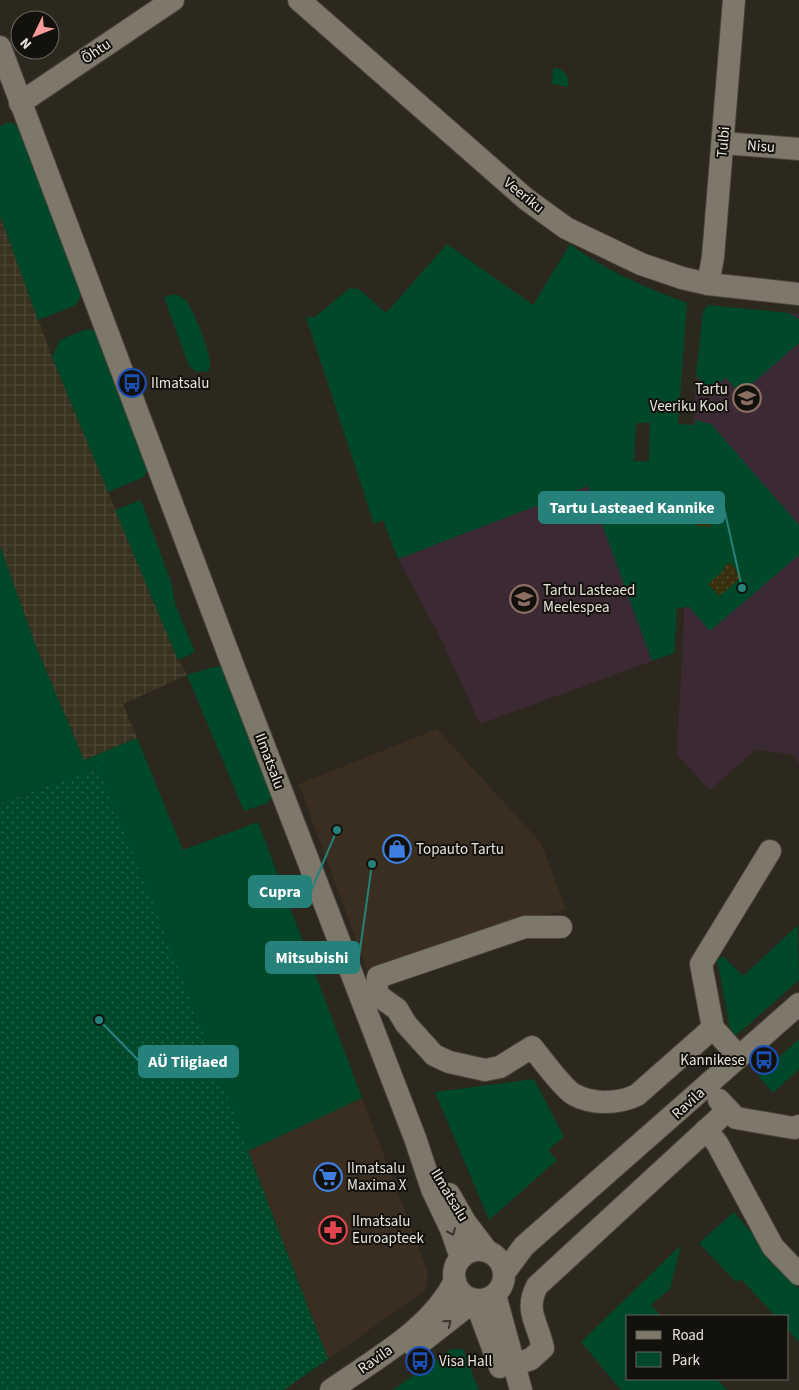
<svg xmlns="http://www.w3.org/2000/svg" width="799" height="1390" viewBox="0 0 799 1390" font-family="'Source Sans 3',sans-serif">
<defs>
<pattern id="industrial-grid" width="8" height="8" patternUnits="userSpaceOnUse" patternTransform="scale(1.25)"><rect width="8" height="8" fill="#393220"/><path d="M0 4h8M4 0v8" fill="none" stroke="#4c4635"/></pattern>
<pattern id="sand-dots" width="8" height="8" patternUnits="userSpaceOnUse" patternTransform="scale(1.25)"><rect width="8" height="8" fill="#382f0f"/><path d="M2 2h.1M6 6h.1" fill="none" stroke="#554d32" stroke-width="1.8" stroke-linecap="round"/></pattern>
<pattern id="garden-dots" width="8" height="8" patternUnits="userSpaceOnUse" patternTransform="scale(1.25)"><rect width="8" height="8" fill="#00482a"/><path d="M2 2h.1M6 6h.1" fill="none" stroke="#256248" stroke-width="1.8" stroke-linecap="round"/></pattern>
</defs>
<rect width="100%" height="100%" fill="#2d281d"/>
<!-- commercial -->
<g fill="#392e1f">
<path d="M437,729l104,114 25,66 -198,64 -69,-189z"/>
<path d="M362,1098l66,174 -1,10 -3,9 -96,68 -80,-208z"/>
</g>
<!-- industrial -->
<path fill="url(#industrial-grid)" d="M0,215l52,142 126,303 9,15 -64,29 14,34 -53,22 -47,-111 -37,-103z"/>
<!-- education -->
<g fill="#3b2a34">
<path d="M703,311l96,2v450l-9,-9 -35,-4 -45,40 -33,-35 19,-380z"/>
<path d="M588,486l64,175 -172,63 -39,-85 -43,-80z"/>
</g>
<!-- green -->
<g fill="#00482a" fill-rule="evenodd">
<path d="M553,68c12,0 16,8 15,19l-16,-3z"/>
<path d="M10,122l8,4 64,167 -6,12 -38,15 -38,-105v-89z"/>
<path d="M447,244l86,61 37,-61c36,27 75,43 117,59l-9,121 17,1v-5l16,4 88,101v30l-89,76 -21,-24 -12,1 -3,45 -22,8 -64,-175 -190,73 -15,-39 -9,4 -68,-207h9l35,-29 9,1 27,24zM636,423h14l-1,38h-15z"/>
<path d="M176,294c3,2 8,4 10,7 8,9 29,61 23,70l-12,1 -8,-6 -25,-69z"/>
<path d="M708,305l81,8 10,6v24l-59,51 -14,-16 -17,13 -13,-16 7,-64z"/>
<path d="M87,329l9,2 53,135 -5,11 -36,15 -56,-135 8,-17z"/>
<path d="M141,500l31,85 3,19 20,48 -17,8 -63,-150z"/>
<path d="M0,546l37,103 47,111 53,-22 46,112 75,-28 104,276 -114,53 -150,-384 -98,37z"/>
<path d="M217,666l8,3 47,126 -4,8 -24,8 -57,-136z"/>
<path d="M798,925l1,55 -67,59 -15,-79 6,-4 20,20z"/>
<path d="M799,1039v30l-26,24 -15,-17z"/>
<path d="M534,1079l30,58 -16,13 9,10 -68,60 -54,-128z"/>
<path d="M734,1212l65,77v53l-11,-12v-14h-13l-34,-37 -5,3 -37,-39z"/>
<path d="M681,1245l-11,44 -19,16 10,11h-33v63h89l10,11h-106l-40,-48z"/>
<path d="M451,1349h12l16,41h-86z"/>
</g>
<!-- sand -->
<g fill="url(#sand-dots)">
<path d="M697,502l16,1 -2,24 -15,-1z"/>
<path d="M730,562l12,15 -23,19 -11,-12 16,-14 -1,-2z"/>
</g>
<!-- garden -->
<path fill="url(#garden-dots)" d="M98,767l50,123 180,469 -44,31h-284v-586z"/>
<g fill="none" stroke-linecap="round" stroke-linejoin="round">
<defs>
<g id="minor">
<path d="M299,0l227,199 40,29 75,36 41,14 26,6 91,10"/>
<path d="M0,47l227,603 188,488 17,51 19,40 10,29"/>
<path d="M20,103l153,-103"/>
<path d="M723,143l76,6"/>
<path d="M708,284l5,-27 21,-257"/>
<path d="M376,994l2,-17 147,-50h36"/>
<path d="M361,998l15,-4 21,15 9,15 28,31 15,7 36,8 15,-3 32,-20c9,11 30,40 41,47 19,11 45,10 64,1l76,-67"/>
<path d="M739,1057l-26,-29 -12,-64 69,-113"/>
<path d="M719,1100l17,18 58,10 5,-2"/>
<path d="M706,1130l11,13 56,104 26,27"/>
<path d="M449,1194l16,28 22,29"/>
<circle cx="479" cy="1275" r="25"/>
<path d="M504,1273l20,-27 275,-242"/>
<path d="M495,1295l26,95"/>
<path d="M475,1300l25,67"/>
<path d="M415,1347l60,-47"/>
<path d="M513,1365l18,-6 12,-11c-5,-25 -19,-37 -6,-62l191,-176"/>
<path d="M331,1390c45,-32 98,-59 124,-109"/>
</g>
</defs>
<!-- minor casing -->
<use href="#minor" stroke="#48443a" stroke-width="24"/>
<!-- minor -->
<use href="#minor" stroke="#7e786b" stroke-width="22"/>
</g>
<!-- one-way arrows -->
<defs><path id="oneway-chevron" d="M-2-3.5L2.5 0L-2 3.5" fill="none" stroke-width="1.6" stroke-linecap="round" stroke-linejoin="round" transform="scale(1.25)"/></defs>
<g stroke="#38352d">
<use href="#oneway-chevron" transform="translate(452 1232) rotate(66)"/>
<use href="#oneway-chevron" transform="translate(448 1323) rotate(-39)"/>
</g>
<!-- icons -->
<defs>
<symbol id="bus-ring" viewBox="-11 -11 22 22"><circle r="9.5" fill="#13110c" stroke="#1a4fb4" stroke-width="1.5"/><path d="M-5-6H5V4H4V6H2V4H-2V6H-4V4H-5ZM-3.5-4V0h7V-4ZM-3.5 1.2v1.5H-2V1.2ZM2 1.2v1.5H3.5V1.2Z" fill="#1a4fb4"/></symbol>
<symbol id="school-ring" viewBox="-11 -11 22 22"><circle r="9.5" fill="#13110c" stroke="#8d6e63" stroke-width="1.5"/><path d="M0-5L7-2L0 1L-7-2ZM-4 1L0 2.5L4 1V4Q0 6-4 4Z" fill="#8d6e63"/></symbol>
<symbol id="shop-ring" viewBox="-11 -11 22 22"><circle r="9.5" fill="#13110c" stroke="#3f7fe0" stroke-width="1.5"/><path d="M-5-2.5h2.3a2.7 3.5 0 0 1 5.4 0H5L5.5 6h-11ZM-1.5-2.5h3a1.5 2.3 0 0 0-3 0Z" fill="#3f7fe0"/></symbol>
<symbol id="supermarket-ring" viewBox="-11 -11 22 22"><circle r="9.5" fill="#13110c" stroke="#3f7fe0" stroke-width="1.5"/><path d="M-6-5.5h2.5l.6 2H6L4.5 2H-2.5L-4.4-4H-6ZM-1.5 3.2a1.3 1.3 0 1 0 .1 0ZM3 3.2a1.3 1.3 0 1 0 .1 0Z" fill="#3f7fe0"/></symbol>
<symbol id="pharmacy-ring" viewBox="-11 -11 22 22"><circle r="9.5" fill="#13110c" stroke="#e0444e" stroke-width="1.5"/><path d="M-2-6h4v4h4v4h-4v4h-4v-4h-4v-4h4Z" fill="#e0444e"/></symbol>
</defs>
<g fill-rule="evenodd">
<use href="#bus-ring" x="116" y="367" width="32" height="32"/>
<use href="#school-ring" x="731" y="382" width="32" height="32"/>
<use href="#school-ring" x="508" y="583" width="32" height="32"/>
<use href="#shop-ring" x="381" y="833" width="32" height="32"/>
<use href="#bus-ring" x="748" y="1044" width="32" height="32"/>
<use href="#supermarket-ring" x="312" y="1161" width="32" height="32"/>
<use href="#pharmacy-ring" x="317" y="1214" width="32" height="32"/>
<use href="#bus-ring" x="404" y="1345" width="32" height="32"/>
</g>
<g text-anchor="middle" stroke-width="4" stroke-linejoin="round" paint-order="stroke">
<!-- street labels -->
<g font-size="15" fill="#e8e5dd" stroke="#13110c">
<text transform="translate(96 51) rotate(-34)" y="5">Õhtu</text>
<text transform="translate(723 142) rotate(-85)" y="5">Tulbi</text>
<text transform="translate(761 146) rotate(4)" y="5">Nisu</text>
<text transform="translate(524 195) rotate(39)" y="5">Veeriku</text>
<text transform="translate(270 761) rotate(69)" y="5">Ilmatsalu</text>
<text transform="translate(688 1103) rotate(-42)" y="5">Ravila</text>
<text transform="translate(450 1195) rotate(59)" y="5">Ilmatsalu</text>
<text transform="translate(375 1359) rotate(-35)" y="5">Ravila</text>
</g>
<!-- poi labels -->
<g font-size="15" fill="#e8e5dd" stroke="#13110c" text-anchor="start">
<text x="151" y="388">Ilmatsalu</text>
<text x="728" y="394" text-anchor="end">Tartu<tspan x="728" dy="17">Veeriku Kool</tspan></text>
<text x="543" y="595">Tartu Lasteaed<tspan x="543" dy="17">Meelespea</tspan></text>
<text x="416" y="854">Topauto Tartu</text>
<text x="745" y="1065" text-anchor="end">Kannikese</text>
<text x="347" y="1173">Ilmatsalu<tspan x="347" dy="17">Maxima X</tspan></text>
<text x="352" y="1226">Ilmatsalu<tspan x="352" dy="17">Euroapteek</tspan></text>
<text x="439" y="1366">Visa Hall</text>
</g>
</g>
<!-- callouts -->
<path fill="none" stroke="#258179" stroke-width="2" d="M742 588L724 508M337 830L311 891M372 864L359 957M99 1020L139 1061"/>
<g fill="#258179" stroke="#13110c" stroke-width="2">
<circle cx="742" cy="588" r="5"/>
<circle cx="337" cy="830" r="5"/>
<circle cx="372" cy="864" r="5"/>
<circle cx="99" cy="1020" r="5"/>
</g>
<g fill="#258179" stroke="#258179" stroke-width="2">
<rect x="539" y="492" width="185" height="31" rx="5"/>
<rect x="249" y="876" width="62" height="31" rx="5"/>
<rect x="266" y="942" width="93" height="31" rx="5"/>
<rect x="139" y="1046" width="99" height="31" rx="5"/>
</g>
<g font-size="16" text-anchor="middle" font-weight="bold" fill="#fff">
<text x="632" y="513">Tartu Lasteaed Kannike</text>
<text x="280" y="897">Cupra</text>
<text x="312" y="963">Mitsubishi</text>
<text x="188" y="1067">AÜ Tiigiaed</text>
</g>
<!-- legend -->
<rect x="626" y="1315" width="162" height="65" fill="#13110c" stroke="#686660"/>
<rect x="636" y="1331" width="25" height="8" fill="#7e786b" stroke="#686660"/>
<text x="672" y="1340" font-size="15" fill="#e8e5dd">Road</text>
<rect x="636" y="1352" width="25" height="15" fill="#00482a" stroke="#686660"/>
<text x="672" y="1365" font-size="15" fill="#e8e5dd">Park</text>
<!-- north arrow -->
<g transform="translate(35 35) rotate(227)"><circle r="24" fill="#13110c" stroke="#686660"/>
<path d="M0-4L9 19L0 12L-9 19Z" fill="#f59b9b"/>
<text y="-8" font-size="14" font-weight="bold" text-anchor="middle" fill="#e8e5dd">N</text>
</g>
</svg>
